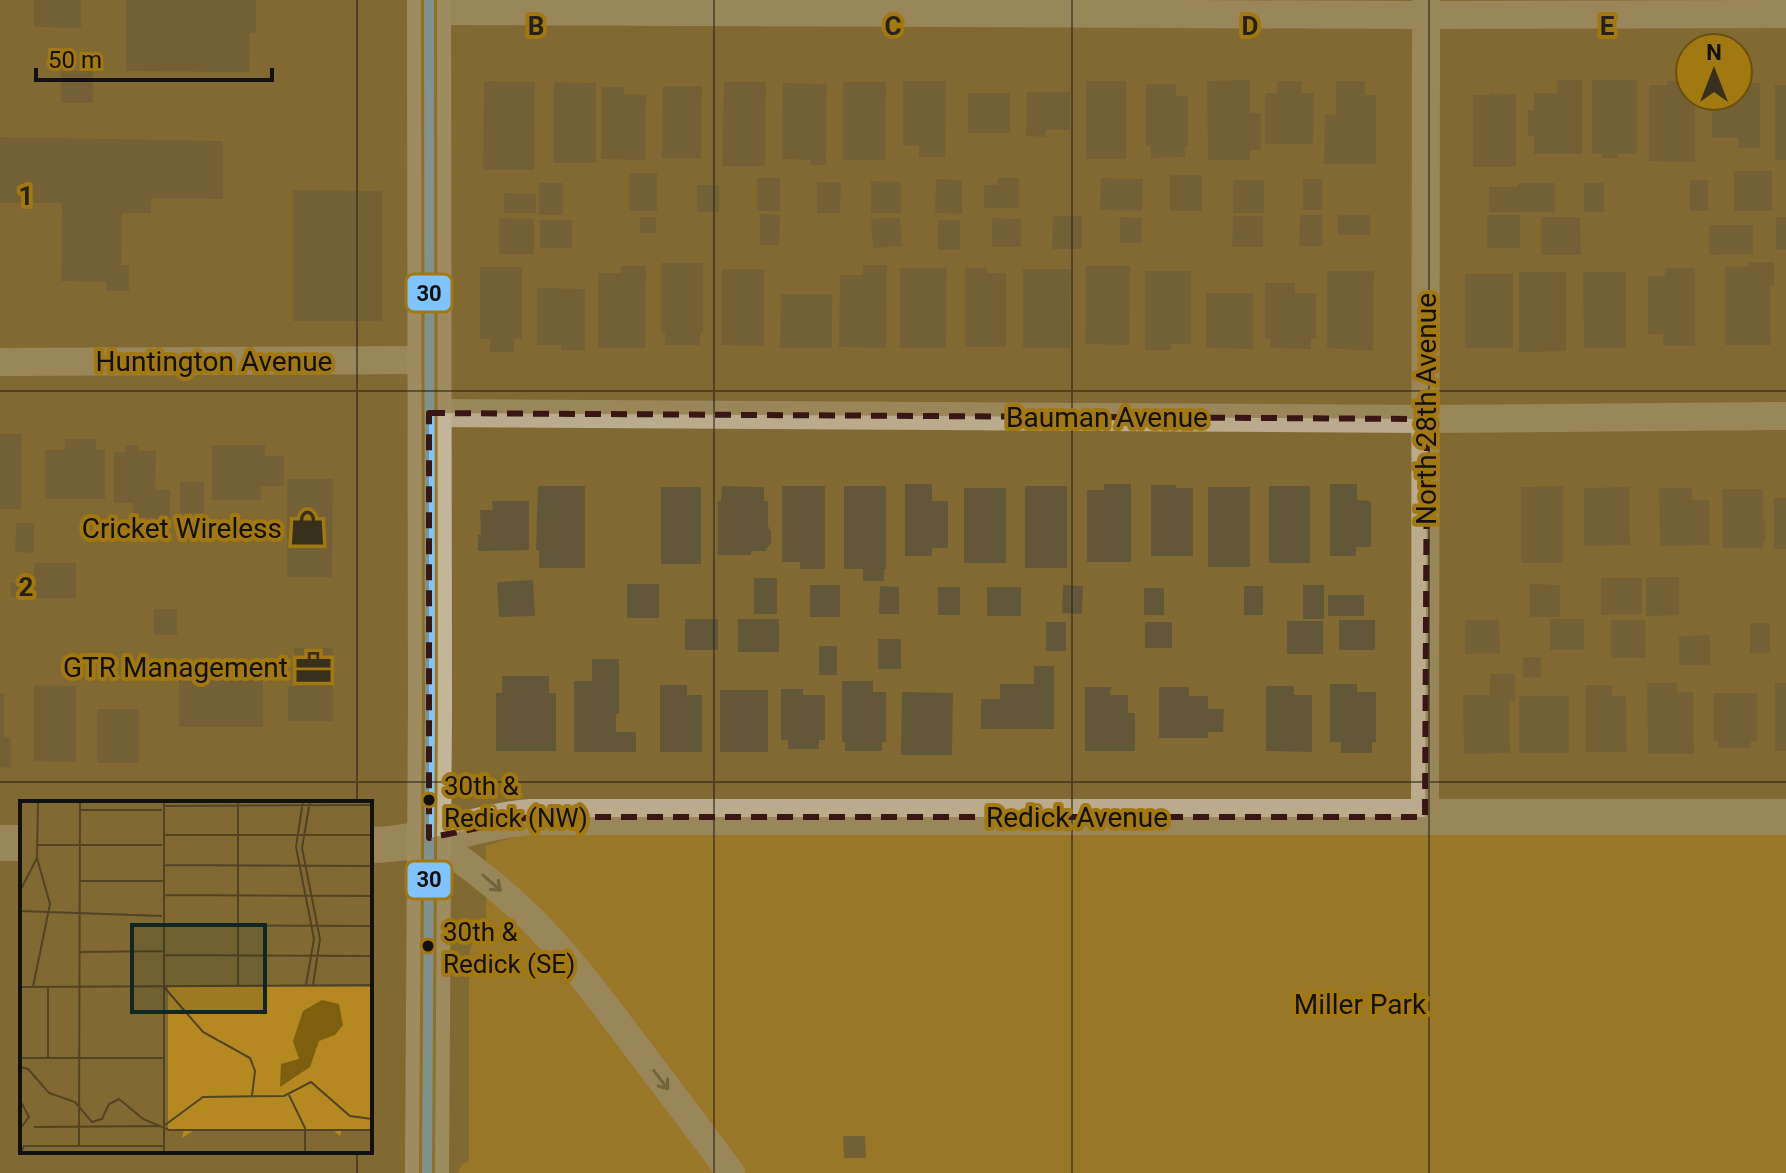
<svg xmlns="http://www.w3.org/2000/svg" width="1786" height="1173" viewBox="0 0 1786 1173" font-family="Roboto,sans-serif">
<rect width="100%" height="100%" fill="#816a32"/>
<!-- green -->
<path fill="#b68820" d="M526,833l1260,2v338h-1329l6,-9 6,-3v-203c3,-15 3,-22 17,-31v-81z"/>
<!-- building -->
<g fill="#63573a">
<path d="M34,0h47v28l-47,-1z"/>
<path d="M126,0h130v33h-6l-1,39 -123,-1z"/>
<rect x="61" y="71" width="32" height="32"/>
<path d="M1250,80v33h11v37h-11v10h-42l-1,-79z"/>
<path d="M1557,80h25v74h-48v-18h-6v-26h6v-17h23z"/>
<path d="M1592,80h45v74h-19v4h-16v-4h-10z"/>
<path d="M484,81l51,1 -1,88h-51z"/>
<path d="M903,81h43l-1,76h-26v-11h-16z"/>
<rect x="1086" y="81" width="40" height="78"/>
<path d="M1277,81h25l-1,12h13l-1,51h-48v-51h12z"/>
<path d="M1336,81h29v14h11v69h-52l1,-50 11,1z"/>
<path d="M1667,81h23v15h5v66l-46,-1v-76h18z"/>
<path d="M554,82l42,1v80h-43z"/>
<path d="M724,82h42l-1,84h-43z"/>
<path d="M843,82h43l-1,78h-42z"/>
<path d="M783,83l44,1 -1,81h-16v-5l-28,-1z"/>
<path d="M1738,83h22v65h-22v-10h-26v-42h26z"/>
<path d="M1146,84h30v12h12v50h-3v11l-34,1v-12h-5z"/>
<rect x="1775" y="85" width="11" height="75"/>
<path d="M663,86h39l-1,73 -39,-1z"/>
<path d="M602,87h22v7l22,1 -1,65 -44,-1z"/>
<path d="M1027,92h43v38h-24v7l-20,-1z"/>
<rect x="968" y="93" width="42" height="40"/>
<path d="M1490,93l26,2v72h-43v-72h17z"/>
<path d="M0,137l223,4v58l-72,-1v15h-29l-1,52h8v26h-23v-9l-45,-1 1,-78h-62z"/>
<rect x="1734" y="171" width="38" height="40"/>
<rect x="629" y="173" width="28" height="38"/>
<rect x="1170" y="175" width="32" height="36"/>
<rect x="757" y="178" width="23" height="33"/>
<path d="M998,178h21v30h-35v-23h14z"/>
<path d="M1101,178l42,1 -1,32 -42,-1z"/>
<path d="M936,179l26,1v34l-27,-1z"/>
<path d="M1303,179h19l1,31h-20z"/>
<rect x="1233" y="180" width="31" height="33"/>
<rect x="1690" y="180" width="18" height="31"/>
<path d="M871,181l30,1v31h-30z"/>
<path d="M817,182h24l-1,31h-23z"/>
<rect x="539" y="183" width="24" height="32"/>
<path d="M1518,183h37v29h-66v-25h29z"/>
<rect x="1584" y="183" width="20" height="29"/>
<rect x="697" y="185" width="22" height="27"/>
<path d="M293,190l89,1v130h-89z"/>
<path d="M504,193l32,1v19h-32z"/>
<path d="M760,214l20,1 -1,30h-19z"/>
<path d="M1300,215h23l-1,31h-23z"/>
<path d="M1338,215h33l-1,20h-32z"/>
<rect x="1487" y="215" width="33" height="33"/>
<path d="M1053,216h29v33h-30z"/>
<path d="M1233,216h30v31h-31z"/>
<rect x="640" y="217" width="16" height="16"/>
<path d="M900,217l2,29 -29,2 -2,-29z"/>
<path d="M1120,217l22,1 -1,25h-21z"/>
<path d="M1541,217h39l1,38h-40z"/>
<rect x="1776" y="217" width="10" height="33"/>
<path d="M499,218l35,1v35h-35z"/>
<path d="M992,218l29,1v28h-29z"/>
<rect x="540" y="220" width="32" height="28"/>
<rect x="938" y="220" width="22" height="30"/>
<path d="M1709,225h44v29l-44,1z"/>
<path d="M1749,262h25v23h-4l1,60h-46v-78l24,-1z"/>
<path d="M661,263h42v70h-3v12h-35v-13h-4z"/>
<path d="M863,265h24l-1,83 -47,-1 1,-72h23z"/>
<path d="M621,266h25l-1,82h-47v-75h23z"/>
<path d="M1086,266h44l-1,79 -44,-1z"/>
<path d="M480,267h42v72h-8v13h-24v-13h-10z"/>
<path d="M900,268h47l-1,80h-46z"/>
<path d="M965,268h22v5h19v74h-41z"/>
<path d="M1665,268h30v78h-32v-12h-15v-58h17z"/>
<path d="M722,269h42v77l-43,-1z"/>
<path d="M1023,269h48l-1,79h-47z"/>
<path d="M1145,271h46v73h-20v6h-26z"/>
<path d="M1327,271h47l-1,80 -46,-3z"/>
<path d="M1519,272h47v79l-47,1z"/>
<path d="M1583,272h43v76h-42z"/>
<rect x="1465" y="274" width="48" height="74"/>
<path d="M1265,283h30v10h21v46h-5v10l-41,-1v-9h-5z"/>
<path d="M537,288l48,1v61h-24v-5h-24z"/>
<path d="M1206,293h47v56l-47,-1z"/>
<path d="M781,294h51v54h-52z"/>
<path d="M0,434h22l-1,75h-21z"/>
<path d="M65,439h31v11h9v49h-60v-49h20z"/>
<path d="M125,445h14v6h17l-1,39h15v33h-16v-5l-21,-1v-14h-19v-51h11z"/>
<path d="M212,445h53v11h19v30h-23v14h-49z"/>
<path d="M287,479h46l-1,98h-45z"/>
<path d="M180,481l24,1v31h-24z"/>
<path d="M905,484h27v17h16v47h-16v8h-27z"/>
<path d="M1104,484h27v78h-44v-72h17z"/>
<path d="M1330,484h27v16l14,1v46h-15v9h-26z"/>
<path d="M1151,485h25v3h17v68h-42z"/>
<path d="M538,486h47v82h-46v-18h-3z"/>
<path d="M722,486l42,1v14h4v25l3,5v12l-6,8h-14v4h-33v-54h3z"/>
<path d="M782,486h43v83h-25v-7h-18z"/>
<path d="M844,486h42v83h-2v12h-21v-12h-19z"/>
<rect x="1025" y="486" width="42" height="82"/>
<rect x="1269" y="486" width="41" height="77"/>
<path d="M1563,486v77h-42v-76z"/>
<rect x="661" y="487" width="40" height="77"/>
<rect x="1208" y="487" width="42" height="80"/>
<path d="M1629,487l1,58 -46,1v-58z"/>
<rect x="964" y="488" width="42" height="75"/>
<path d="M1659,488h33v12h17l1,45 -50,1z"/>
<path d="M1722,489h41v32h2v21h-2v6h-40z"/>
<rect x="1774" y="498" width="12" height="51"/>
<path d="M492,501h37v49l-51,1v-16h3l-1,-25h13z"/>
<path d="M16,523h18v30l-19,-1z"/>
<rect x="34" y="563" width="42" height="35"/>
<path d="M1646,577h33v38l-33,1z"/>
<rect x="754" y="578" width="23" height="36"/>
<path d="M1601,578h41v36l-41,1z"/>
<path d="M533,580l2,36 -36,1 -2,-35z"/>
<path d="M11,583h19l-1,14h-18z"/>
<rect x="627" y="584" width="32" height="34"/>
<path d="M1530,584l30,1v32h-30z"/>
<rect x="810" y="585" width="30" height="32"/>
<path d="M1063,585l20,1 -1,28 -20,-1z"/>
<rect x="1303" y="585" width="21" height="34"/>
<path d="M880,586l19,1v27h-20z"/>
<rect x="1244" y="586" width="19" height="29"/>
<rect x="938" y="587" width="22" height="28"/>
<rect x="987" y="587" width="34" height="29"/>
<rect x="1144" y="588" width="20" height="27"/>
<rect x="1328" y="595" width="36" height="21"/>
<rect x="154" y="609" width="23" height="26"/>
<rect x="685" y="619" width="33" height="31"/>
<rect x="738" y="619" width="41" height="33"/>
<rect x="1550" y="619" width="34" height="31"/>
<rect x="1339" y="620" width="36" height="30"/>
<path d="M1465,620h34l1,33 -35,1z"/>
<path d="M1611,620h34l1,38h-35z"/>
<rect x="1287" y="621" width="36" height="33"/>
<rect x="1046" y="622" width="20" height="29"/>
<rect x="1145" y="622" width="27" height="26"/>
<path d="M1750,623h20v30l-20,1z"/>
<path d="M1710,635v30h-31v-29z"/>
<rect x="878" y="639" width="23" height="30"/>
<rect x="819" y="646" width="18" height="29"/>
<path d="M294,648h39v73h-45v-35h6z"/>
<path d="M1523,657h18v20l-18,1z"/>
<path d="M592,659h27v55h-3v18h20v20h-62v-71h18z"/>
<path d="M1034,666h20v63h-73v-30h19v-15h34z"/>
<path d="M1515,673v28h-6l1,52 -46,1 -1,-59h27v-21z"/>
<path d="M502,676h47v17h7v58h-60v-58h6z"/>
<rect x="179" y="679" width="84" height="48"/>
<path d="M842,681h31v11h13v50h-4v9h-37v-9h-3z"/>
<path d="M1647,683h30v9h16l1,62h-46z"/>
<rect x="1775" y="683" width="11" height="68"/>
<path d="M1330,684h27v8h19v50h-4v11h-31v-11h-11z"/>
<path d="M34,685l42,1v76l-42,-1z"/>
<path d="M660,685h27v10h15v57h-42z"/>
<path d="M1585,685h27v11h14l1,56h-41z"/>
<path d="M1266,686h28v9h18v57l-46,-1z"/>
<path d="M1085,687h26l-1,8h18v18h7v38h-50z"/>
<path d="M1159,687h30v9h19v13h16l-1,23h-15v6h-49z"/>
<path d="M781,689h22v6h22v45h-6v9h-31v-9h-7z"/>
<rect x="720" y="690" width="48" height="62"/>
<path d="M902,692l51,1 -1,62h-51z"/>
<path d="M0,693h4v44h7v31l-11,-1z"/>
<path d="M1713,693h44v48h-6v7h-33v-7h-4z"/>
<rect x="1519" y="696" width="50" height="57"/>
<rect x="97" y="709" width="42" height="54"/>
<path d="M843,1136h22l1,22h-22z"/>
</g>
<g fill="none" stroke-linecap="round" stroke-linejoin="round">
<!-- minor -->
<g stroke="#b9ab8b" stroke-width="28">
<path d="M429,11l997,4 360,-1"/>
<path d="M0,362l429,-2"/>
<path d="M429,413l998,6 359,-3"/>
<path d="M1425,817l1,-817"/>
<path d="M429,838c36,23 69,49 101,80 36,35 67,77 98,118 34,45 69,91 103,137"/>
</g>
<!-- tertiary -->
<g stroke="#b9ab8b" stroke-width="36">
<path d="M0,843h22"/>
<path d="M370,845c55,0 106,-24 160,-28h1256"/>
</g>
<!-- trunk -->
<path stroke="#c2b69a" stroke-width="44" d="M427,1173l3,-466 -1,-707"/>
<defs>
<path id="bus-1" d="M427,1173l3,-466 -1,-707"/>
</defs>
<!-- bus-1 casing -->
<use href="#bus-1" stroke="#a27811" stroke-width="16"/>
<!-- bus-1 -->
<use href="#bus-1" stroke="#80c4ff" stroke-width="10"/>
</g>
<!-- one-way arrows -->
<defs><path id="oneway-shaft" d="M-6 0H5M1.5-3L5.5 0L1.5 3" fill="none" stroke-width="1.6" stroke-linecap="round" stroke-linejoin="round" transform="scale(2)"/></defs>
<g stroke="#655e4e">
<use href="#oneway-shaft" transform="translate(492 883) rotate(41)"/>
<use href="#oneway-shaft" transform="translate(661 1080) rotate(53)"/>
</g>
<!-- marked area -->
<path d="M0 0H1786V1173H0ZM429,413l998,6 -2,398h-895l-101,21z" fill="#816a32" fill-opacity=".55" fill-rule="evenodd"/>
<path fill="none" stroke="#381616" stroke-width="6" stroke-dasharray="16 10" stroke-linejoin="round" d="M429,413l998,6 -2,398h-895l-101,21z"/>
<!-- grid -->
<path fill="none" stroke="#262218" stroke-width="2" stroke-opacity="0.55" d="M357,0v803M714,0v1173M1072,0v1173M1429,0v1173M0,391h1786M0,782h1786M357,1151v22"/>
<!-- icons -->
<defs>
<symbol id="shop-bare" viewBox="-9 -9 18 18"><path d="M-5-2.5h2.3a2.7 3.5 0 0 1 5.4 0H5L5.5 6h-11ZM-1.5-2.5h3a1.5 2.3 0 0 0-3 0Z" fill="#38301d" stroke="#a27811" stroke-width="2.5" paint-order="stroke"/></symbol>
<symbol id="office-bare" viewBox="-9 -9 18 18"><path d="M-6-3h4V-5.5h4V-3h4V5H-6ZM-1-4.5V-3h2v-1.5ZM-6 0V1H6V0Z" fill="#38301d" stroke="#a27811" stroke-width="2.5" paint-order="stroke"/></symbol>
</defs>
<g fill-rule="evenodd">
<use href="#shop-bare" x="282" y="502" width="51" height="51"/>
<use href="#office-bare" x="288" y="642" width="51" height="51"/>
</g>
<!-- markers -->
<g fill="#111" stroke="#a27811" stroke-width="3">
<circle cx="429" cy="800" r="7"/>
<circle cx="428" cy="946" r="7"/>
</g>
<g text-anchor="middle" stroke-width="8" stroke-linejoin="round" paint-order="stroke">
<!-- bus labels -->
<g font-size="26" fill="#111" stroke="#a27811" text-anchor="start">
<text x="444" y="795">30th &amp;<tspan x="444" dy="32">Redick (NW)</tspan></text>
<text x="443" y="941">30th &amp;<tspan x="443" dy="32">Redick (SE)</tspan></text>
</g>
<!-- street labels -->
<g font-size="28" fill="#111" stroke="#a27811">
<text x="214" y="371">Huntington Avenue</text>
<text transform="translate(1426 409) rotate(-90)" y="10">North 28th Avenue</text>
<text x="1107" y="427">Bauman Avenue</text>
<text x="1077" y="827">Redick Avenue</text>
</g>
<!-- poi labels -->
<g font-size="28" fill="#111" stroke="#a27811" text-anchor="end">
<text x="282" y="538">Cricket Wireless</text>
<text x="288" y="677">GTR Management</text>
</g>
<!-- park labels -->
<g font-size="28" fill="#111" stroke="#a27811">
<text x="1360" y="1014">Miller Park</text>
</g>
</g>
<!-- overview -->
<g transform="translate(20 801)">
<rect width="352" height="352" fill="#816a32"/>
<path d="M148,186h204v142l-31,2 -1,5 -7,-6 -137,-1 -14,9 2,-8 -16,-1z" fill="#b68820"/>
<path d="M302,199l17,4 4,21 -8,10 -16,6 -9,26 -30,20 1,-23 18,-5 -6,-18 10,-30z" fill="#7e5f0e"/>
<path fill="none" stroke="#514324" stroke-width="2" d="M283,0l-7,46 18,92 -8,46M290,0l-8,47 18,91 -7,46M144,5l208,-1M60,9h82M144,34h208M18,44h124M144,64l208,1M60,80h84M0,90l17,-33 1,-57M144,94l208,1M0,110l142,5M144,124l208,1M60,151l84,-1M144,154l208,1M218,184v-184M0,186l352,-2M13,186l17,-83 -13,-46M144,186l39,45 47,26 5,13 -3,25M0,257h144M28,257v-70M0,266l8,2 21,24 26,9 17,20 10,-3 7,-15 10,-5 24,20 26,11h203M269,294l16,33v25M0,299l9,17 -9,12M145,324l38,-28 81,-1 27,-14 39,34 22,3M14,326l127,-1M59,345l1,-345M1,352l3,-7h140M144,352v-352"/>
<path fill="#112524" fill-opacity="0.15" stroke="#112524" stroke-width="4" d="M112,124h133v87h-133z"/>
<rect width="352" height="352" fill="none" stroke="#111" stroke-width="4"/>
</g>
<g font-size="26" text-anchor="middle" font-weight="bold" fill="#262218" stroke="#a27811" stroke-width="8" stroke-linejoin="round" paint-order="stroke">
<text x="536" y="35">B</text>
<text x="893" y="35">C</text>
<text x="1250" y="35">D</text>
<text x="1607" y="35">E</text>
<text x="26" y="205">1</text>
<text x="26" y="596">2</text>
</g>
<g stroke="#a27811" stroke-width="3">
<rect x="406" y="274" width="46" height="38" rx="8" fill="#80c4ff"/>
<rect x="406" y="861" width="46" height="38" rx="8" fill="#80c4ff"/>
</g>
<g font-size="22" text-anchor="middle" font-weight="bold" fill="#111">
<text x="429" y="301">30</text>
<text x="429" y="887">30</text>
</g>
<!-- north arrow -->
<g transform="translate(1714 72)"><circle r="38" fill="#a27811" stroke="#684f11" stroke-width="2"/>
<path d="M0-6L14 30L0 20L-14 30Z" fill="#38301d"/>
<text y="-12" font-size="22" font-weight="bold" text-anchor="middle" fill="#111111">N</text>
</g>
<!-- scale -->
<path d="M36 68v12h236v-12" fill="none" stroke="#111111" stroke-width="4"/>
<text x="48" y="68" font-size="24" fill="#111111" stroke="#a27811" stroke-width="6" paint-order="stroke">50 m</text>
</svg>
